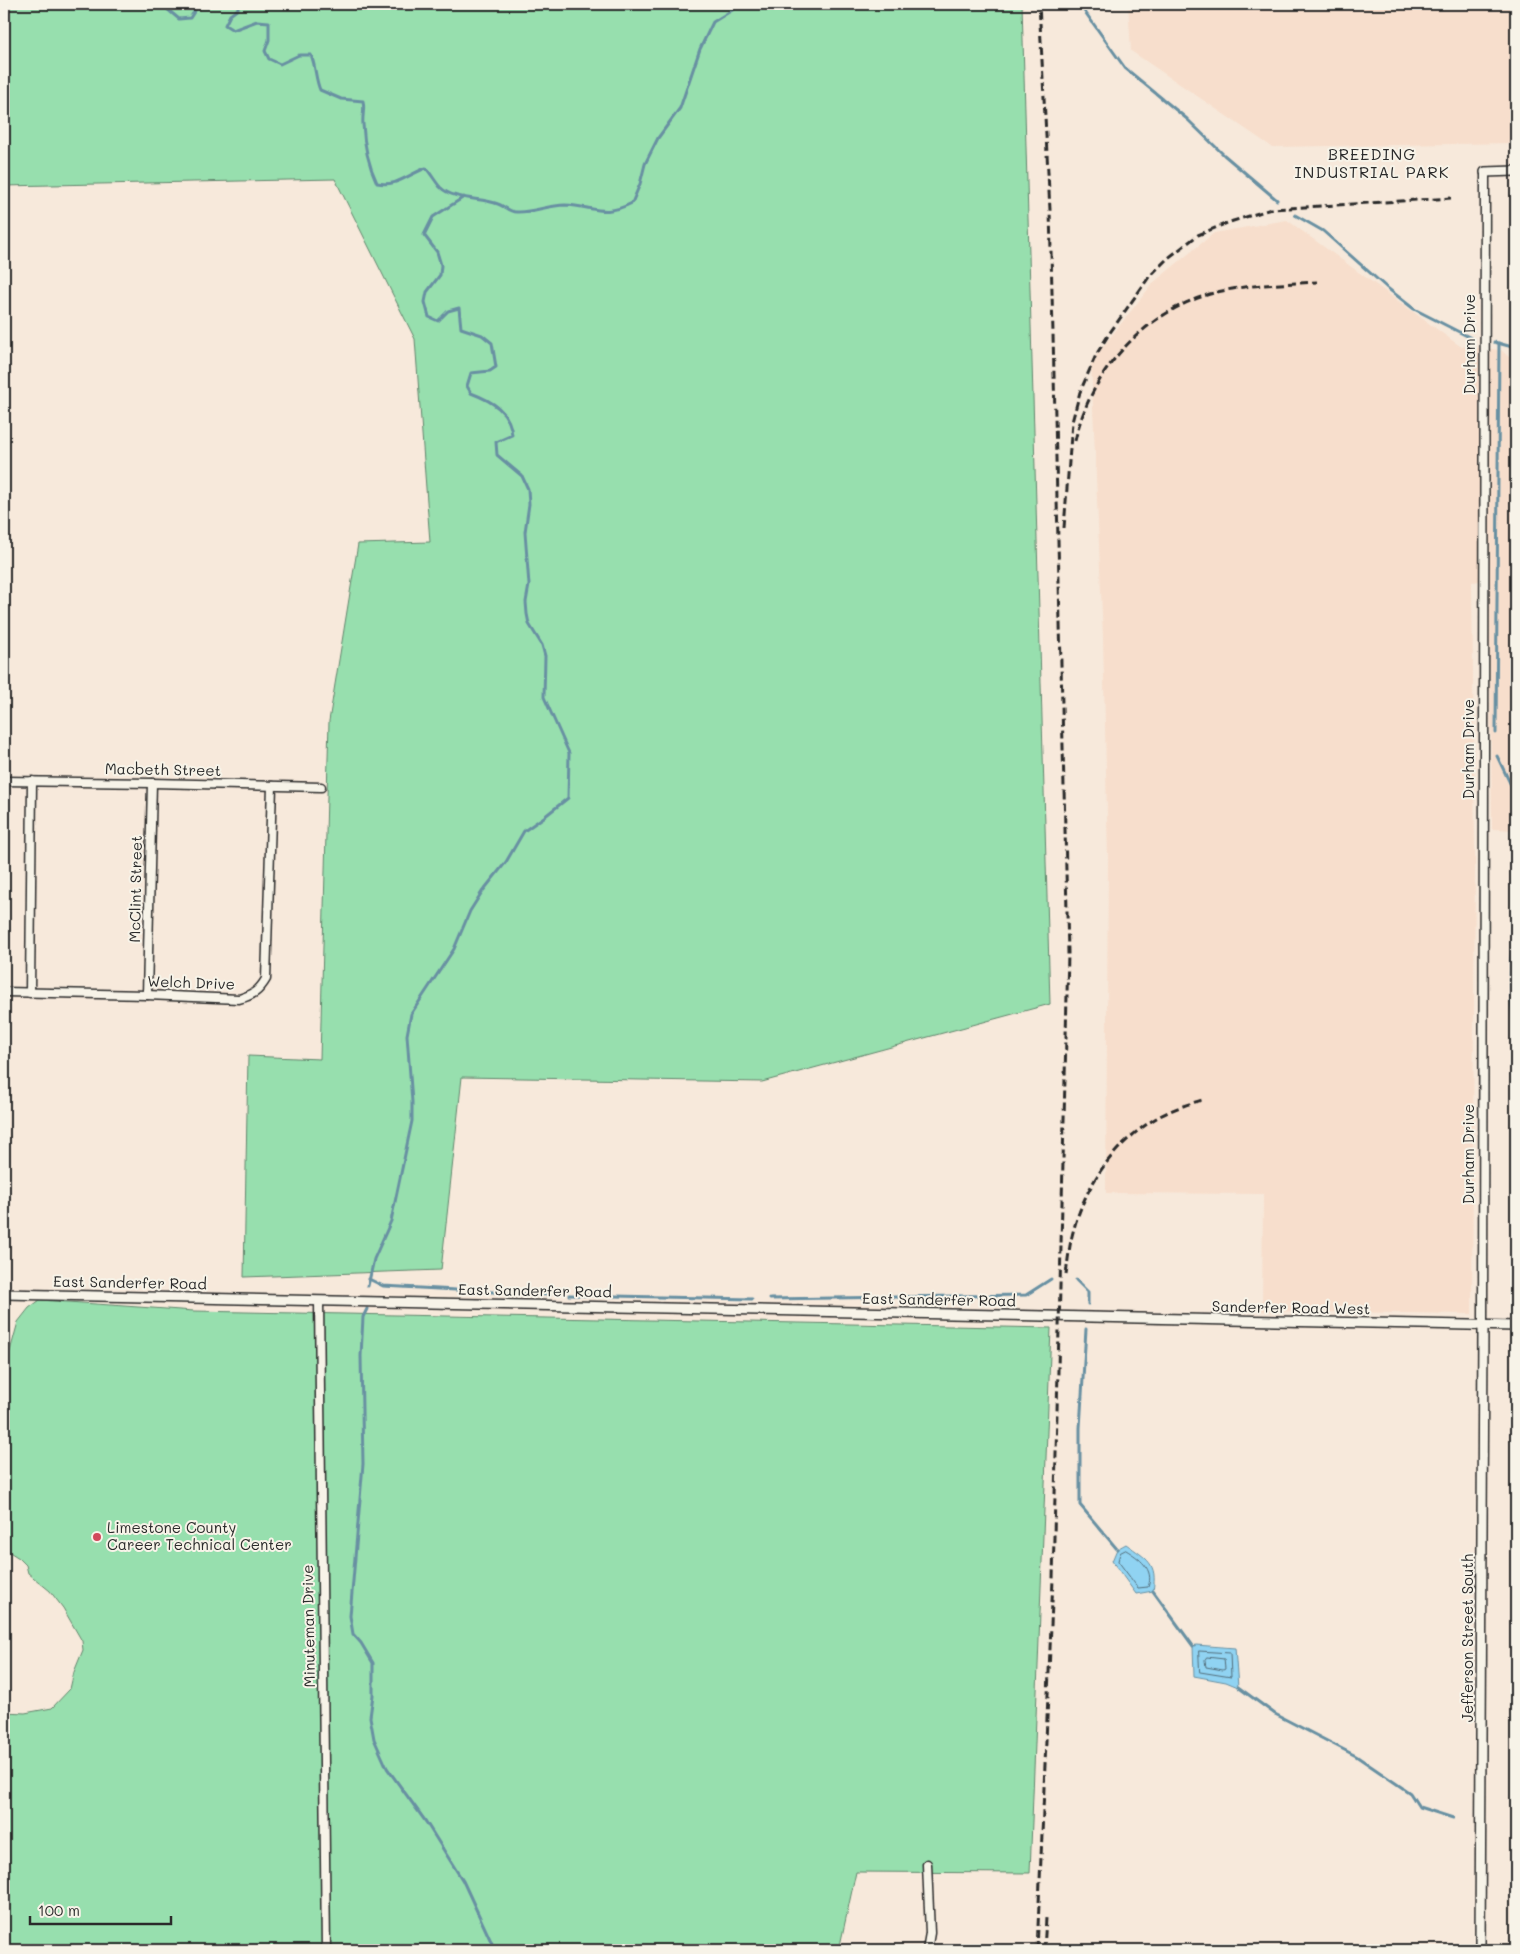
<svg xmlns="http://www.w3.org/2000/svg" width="1520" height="1954" viewBox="0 0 1520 1954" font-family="Mali,sans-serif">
<rect width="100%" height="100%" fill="#f7e9db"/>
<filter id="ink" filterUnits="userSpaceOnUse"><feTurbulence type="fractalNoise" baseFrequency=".02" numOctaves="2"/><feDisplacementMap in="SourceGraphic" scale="10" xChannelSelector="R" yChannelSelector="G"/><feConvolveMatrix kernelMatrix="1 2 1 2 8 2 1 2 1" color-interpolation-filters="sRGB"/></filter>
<g filter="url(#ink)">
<!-- built -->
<g fill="#f7decc">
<path d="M1128,4h388v139l-244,4 -141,-96z"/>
<path d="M1287,220l173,126 41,4 15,13v467l-24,-1 -3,-249 -17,2 3,274 -3,458 -210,-3 1,-117 -157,-1 2,-334 -5,-222 -12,-275 62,-79 61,-50z"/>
</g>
<!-- green -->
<g fill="#97dfae" stroke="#61856c">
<path d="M4,4h1018l28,1000 -288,78 -300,-5 -21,193 -197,7 4,-221 72,3 9,-338 29,-177 72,-2 -15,-203 -80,-160 -331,7z"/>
<path d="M40,1300l154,11 857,17 -21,545 -174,-1 -17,78h-835v-238l21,1 27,-5 18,-19 4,-17 9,-22 -1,-9 -19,-33 -13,-17 -22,-18 -2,-8 -7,-7 -11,-7 -4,2v-180l14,-51 11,-14z"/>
</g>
<!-- water -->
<g fill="#90d3f2" stroke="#6890a2">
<path d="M1126,1544c21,15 32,19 27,47l-17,3 -24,-33 5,-12z"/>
<path d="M1196,1645l39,3 3,39 -12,-5 -32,-6 -1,-30z"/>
</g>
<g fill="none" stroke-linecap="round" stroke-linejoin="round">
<!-- shore -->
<g stroke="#536e7b" stroke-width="1">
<path d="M1126,1550c13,8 29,19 22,37l-10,1 -20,-27 2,-8z"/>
<path d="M1199,1651l31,2 1,24 -31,-5z"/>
<path d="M1207,1657l17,2 1,10 -2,1 -17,-3 -1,-7z"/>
</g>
<!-- stream -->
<g stroke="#6890a2" stroke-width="3">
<path d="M161,4l18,15 11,-1 9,-14"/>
<path d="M238,4v5l-8,6 -5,10 8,5 24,-9 12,1v18l-4,11 4,8 11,5 19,-9h12c5,12 4,23 9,35l21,9 22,2c2,8 -1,15 0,23 1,21 5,40 14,59 20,4 30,-8 49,-15 5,6 9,13 14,19 14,14 41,10 58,17 6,2 11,8 18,8 17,1 32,-7 49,-7 29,1 38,13 67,-2l8,-19 5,-20 13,-26 22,-30 20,-59 13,-27 29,-18"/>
<path d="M1076,4l9,8 40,56 62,51 37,36 53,45"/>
<path d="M1295,215l28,16 63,56 28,22 57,29"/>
<path d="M1494,342l22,6"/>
<path d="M1496,733l3,-390"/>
<path d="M1497,756l14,29 5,7"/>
<path d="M1516,925c-8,33 -7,74 0,107"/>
<path d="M369,1279l14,7 167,9"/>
<path d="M1076,1280l12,12v12"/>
<path d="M368,1286l6,-27 17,-38 21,-100v-19l-5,-67 4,-21 43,-65 16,-38 12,-19 24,-30 18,-31 20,-14 24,-19 1,-45 -25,-56 1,-41 -3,-11 -13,-21 -2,-10 -1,-12 3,-17 -4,-53 4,-28 -1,-15 -6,-13 -25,-21 -1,-13 16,-7c-2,-24 -20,-34 -41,-42l-4,-7 4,-13 19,-2 6,-4 -4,-24 -10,-8 -21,-7 -2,-20 -11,3 -10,10 -9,-4 -4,-15 2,-10 13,-17 1,-10 -4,-13 -13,-17 9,-18 31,-20"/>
<path d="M569,1295l183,4"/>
<path d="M770,1299l256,-4 25,-16"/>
<path d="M367,1309l-4,8 -2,39 2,108 -13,152 3,18 8,9 12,20v32l-3,22 4,22 13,29 39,54 37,59 32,69"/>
<path d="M1086,1329l-6,99v77l37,44"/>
<path d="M1153,1591l40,55"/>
<path d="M1238,1687l37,27 81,42 54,37 9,14 34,11"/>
</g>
<defs>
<g id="minor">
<path d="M4,781l148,2 169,4"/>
<path d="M4,992l143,3 92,4c14,-4 20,-8 27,-20l6,-193"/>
<path d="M30,993l2,-212"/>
<path d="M147,995l5,-212"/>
<path d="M319,1301l7,649"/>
<path d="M1483,1326l2,-1154"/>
<path d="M927,1950l3,-17 -3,-69"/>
</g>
<g id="tertiary">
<path d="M1485,172l31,-1"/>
<path d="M4,1294l1512,32"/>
<path d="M1480,1950l3,-624"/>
</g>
</defs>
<!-- minor casing -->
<use href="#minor" stroke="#2b2b2b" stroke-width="11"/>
<!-- tertiary casing -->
<use href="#tertiary" stroke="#2b2b2b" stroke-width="12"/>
<!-- minor -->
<use href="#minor" stroke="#f7f3e8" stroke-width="8"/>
<!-- tertiary -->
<use href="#tertiary" stroke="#f7f3e8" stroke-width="9"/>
<!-- rail -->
<g stroke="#2b2b2b" stroke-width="3" stroke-dasharray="8 4" stroke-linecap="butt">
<path d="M1075,441c16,-73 74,-134 147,-150 31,-7 63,-7 95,-9"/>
<path d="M1064,528l8,-106 8,-30 16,-37 13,-21 40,-57 18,-18 31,-24 32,-13 41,-13 180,-11"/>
<path d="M1066,1274c2,-13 3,-26 6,-38 12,-50 42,-94 88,-120 13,-7 28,-12 42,-16"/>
<path d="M1037,1950l16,-371 15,-626 -18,-743 -11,-206"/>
<path d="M1044,1950l2,-32"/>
</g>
</g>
</g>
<!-- markers -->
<circle fill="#d1495b" stroke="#f7f3e8" stroke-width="2" cx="97" cy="1537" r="5"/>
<g text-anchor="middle" stroke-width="4" stroke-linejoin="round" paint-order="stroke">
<!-- street labels -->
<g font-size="15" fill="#2b2b2b" stroke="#f7f3e8">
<text transform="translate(1470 344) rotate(-90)" y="5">Durham Drive</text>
<text transform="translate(1469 749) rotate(-90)" y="5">Durham Drive</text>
<text transform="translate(163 770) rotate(1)" y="5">Macbeth Street</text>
<text transform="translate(136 889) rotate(-89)" y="5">McClint Street</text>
<text transform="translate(191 983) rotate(2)" y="5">Welch Drive</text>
<text transform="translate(1469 1154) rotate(-90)" y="5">Durham Drive</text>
<text transform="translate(130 1283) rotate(1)" y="5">East Sanderfer Road</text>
<text transform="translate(535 1291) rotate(1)" y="5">East Sanderfer Road</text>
<text transform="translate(939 1300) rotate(1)" y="5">East Sanderfer Road</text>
<text transform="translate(1291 1308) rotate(1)" y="5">Sanderfer Road West</text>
<text transform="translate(309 1626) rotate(-91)" y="5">Minuteman Drive</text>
<text transform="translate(1468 1638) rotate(-90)" y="5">Jefferson Street South</text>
</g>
<!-- poi labels -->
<g font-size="15" fill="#2b2b2b" stroke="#f7f3e8" text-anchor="start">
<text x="107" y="1533">Limestone County<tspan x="107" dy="17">Career Technical Center</tspan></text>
</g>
<!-- neighbourhood labels -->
<g font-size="16" letter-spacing="1" fill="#2b2b2b" stroke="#f7f3e8">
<text x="1372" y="160">BREEDING<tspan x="1372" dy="18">INDUSTRIAL PARK</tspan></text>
</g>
</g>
<!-- margin -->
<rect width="1520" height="1954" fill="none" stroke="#f7f3e8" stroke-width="20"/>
<rect x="10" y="10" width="1500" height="1934" fill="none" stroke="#2b2b2b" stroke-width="2" filter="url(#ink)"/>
<!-- scale -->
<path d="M30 1916v8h141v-8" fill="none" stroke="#2b2b2b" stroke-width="2.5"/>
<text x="38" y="1916" font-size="15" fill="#2b2b2b" stroke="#f7f3e8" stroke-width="4" paint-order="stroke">100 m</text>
</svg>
